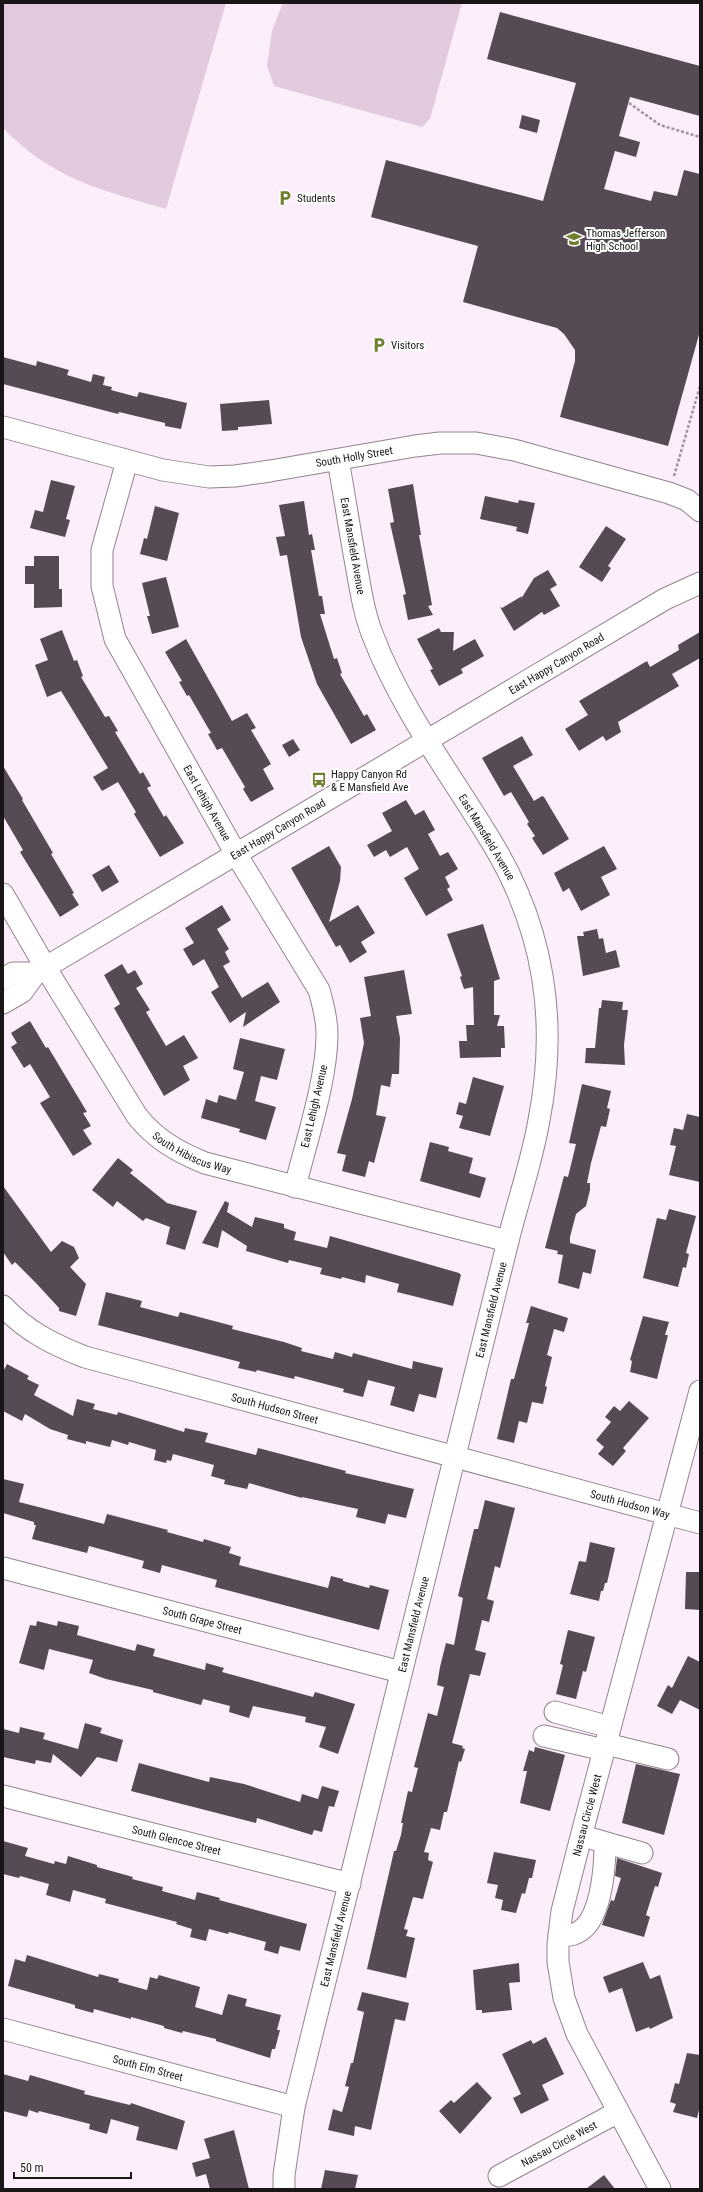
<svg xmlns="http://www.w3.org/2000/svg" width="703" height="2192" viewBox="0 0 703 2192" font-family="'Roboto Condensed',sans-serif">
<rect width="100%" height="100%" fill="#fceefa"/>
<!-- green -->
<g fill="#e2cbdf">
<path d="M3,3h223l-60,206c-65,-19 -114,-30 -163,-81z"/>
<path d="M283,3h179l-32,116 -8,8 -148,-41 -7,-20 5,-35z"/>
</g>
<!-- building -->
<g fill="#564b55">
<path d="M500,12l200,54v50l-70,-19 -11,39 21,6 -4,15 -21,-6 -11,38 47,12 3,-10 23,5 7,-26 16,4v157l-32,115 -108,-29 15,-56v-11l-11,-16 -7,-6 -94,-26 15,-56 -107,-29 15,-57 157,41 33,-118 -89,-24z"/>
<path d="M522,115l18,5 -3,13 -18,-5z"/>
<path d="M3,357l33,9 1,-5 32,9 -2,5 24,7 2,-8 12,3 -2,8 9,2 -1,3 26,7 2,-5 48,11 -6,26 -16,-3v-3l-46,-11 -1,2 -115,-30z"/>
<path d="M269,400l3,24 -34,3v3l-16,1 -2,-27z"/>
<path d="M51,480l24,6 -9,33 4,1 -5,17 -35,-9 5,-18 8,2z"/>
<path d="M413,484l8,51h-2l13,70 -4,1 5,9 -25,5 -5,-25 3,-1 -16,-71 4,-1 -6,-33z"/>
<path d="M485,496l33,7 1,-3 16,3 -7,31 -12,-3 1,-4 -37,-8z"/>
<path d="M304,501l5,34 3,-1 3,16h-4l8,46h3l3,18h-5l14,45 3,-1 5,15 -2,1 24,42 3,-2 9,16 -25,14 -34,-60 -16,-47 -14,-82 -7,1 -4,-19 9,-1 -6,-31z"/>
<path d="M155,506l24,7 -12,48 -27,-7 4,-16 3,1z"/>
<path d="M606,526l20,13 -18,27 3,2 -9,14 -23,-15z"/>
<path d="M34,556h25v33h3v18l-28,1v-24h-9v-18h9z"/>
<path d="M548,570l9,15 -7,4 10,17 -16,9 -2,-3 -28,19 -14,-24 2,1 20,-12 -1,3 13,-21z"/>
<path d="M166,577l13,50 -27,7 -5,-18h3l-8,-33z"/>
<path d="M439,628l2,4h13l-1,19 22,-12 9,17 -23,13 2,4 -24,13 -9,-16 3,-1 -16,-30z"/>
<path d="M62,630l12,31 3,-1 6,16 -2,1 24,40 4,-1 9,15 -3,1 25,42 3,-2 8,14 -4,2 17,29 2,-2 18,28 -24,14 -26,-43 2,-2 -18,-30 -16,9 -9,-14 15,-9 -47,-77 -14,6 -12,-32 13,-5 -8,-21z"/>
<path d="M700,632v26l-28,16 7,12 -61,36 3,10 -15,9 -3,-5 -24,15 -14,-22 23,-14 -9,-14 68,-40 3,6 29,-17 -1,-5z"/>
<path d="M186,639l46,82 15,-8 9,15 -5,2 20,34 -8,5 11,20 -23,13 -8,-13 2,-2 -23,-39 -5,2 -9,-16 3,-1 -22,-38 -2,1 -8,-14 3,-1 -17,-29z"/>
<path d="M522,736l11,19 -20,11 21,35 8,-5 2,1 25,42 -26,16 -11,-17 3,-2 -8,-12 2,-2 -18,-30 -7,4 -22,-38z"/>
<path d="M293,739l7,11 -11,7 -7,-12z"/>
<path d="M3,766l20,33 -1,1 31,53 -2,1 23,39 -2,1 7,11 -19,12 -40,-65 3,-2 -20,-34z"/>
<path d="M406,800l9,15 9,-5 11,20 -7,4 12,22 8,-4 10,17 -13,8 5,10 -3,2 6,11 -27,16 -22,-38 15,-9 -12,-22 -17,10 -4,-7 -12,7 -7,-12 25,-14 -10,-18z"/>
<path d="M329,846l12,21 -1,14 -11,41 29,-17 17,28 -14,9 6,10 -17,11 -10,-18 -4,2 -45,-79z"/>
<path d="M604,846l13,23 -16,8 9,18 -29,16 -12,-23 -6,4 -9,-19z"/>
<path d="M109,865l10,17 -17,10 -10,-17z"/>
<path d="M222,905l9,15 -14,9 12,20 -4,3 5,10 -7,4 19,32 26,-16 12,20 -37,25 3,-15 -16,11 -19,-31 8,-5 -15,-28 -11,7 -10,-17 11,-6 -9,-15z"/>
<path d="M483,924l17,55 -6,2v34h6l-3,11h7l1,22h-4v9l-41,1 -1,-17h8l-1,-16h8l-1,-38 -9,2 -4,-12 2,-1 -15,-42z"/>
<path d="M597,929l2,10 4,-1 3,15 10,-3 4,17 -37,9 -6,-40h7l-1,-4z"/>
<path d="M122,964l6,10 7,-4 8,14 -7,4 14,22 -4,2 20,34 18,-11 14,23 -15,8 7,14 -26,16 -50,-88 6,-4 -16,-29z"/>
<path d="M404,970l8,44 -16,2 4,22 -1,36h-7l-2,13 -9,-2 -5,30 10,2 -12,46 -5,-2 -4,16 -23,-6 4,-16 -9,-2 15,-54 12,-56 -4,-25 11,-2 -7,-39z"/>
<path d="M602,1000l21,2 -1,8h6l-4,35 1,20 -40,-2 1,-15h9l4,-40h2z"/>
<path d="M30,1021l16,27 2,-1 39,65 -4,1 8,13 -8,4 9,14 -19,12 -33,-53 10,-6 -20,-33 -6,4 -13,-21 6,-4 -6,-10z"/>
<path d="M240,1038l45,11 -8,31 -16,-4 -6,25 21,6 -10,33 -27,-8 1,-3 -39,-11 5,-19 11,4 2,-8 17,5 8,-28 -11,-3z"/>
<path d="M473,1077l31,9 -14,50 -31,-8 4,-12 -7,-2 3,-12 7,2z"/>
<path d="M582,1084l29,7 -4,17 3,1 -4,18 -5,-1 -10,37 -4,20h3v7l-4,16 -10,8 -6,23v6l26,7 -5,24 -8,-2 -4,17 -21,-6 5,-28 -6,-1 1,-3 -13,-3 19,-72 4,1 8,-33 -7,-1z"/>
<path d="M687,1114l13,3v65l-31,-7 7,-29 -6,-1 4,-17 9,2z"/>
<path d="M430,1142l19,5 -1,4 25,7 -4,15 17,5 -6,20 -60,-17z"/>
<path d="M118,1158l15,12 -3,3 37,30 30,8 -12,39 -19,-6 4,-17 -24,-9 -3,3 -26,-20 -4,6 -21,-17z"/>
<path d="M3,1186l48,66 11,-11 12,6 5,11 -9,9 16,17 -10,32 -17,-5v-3l-24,-26 -20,-20 -3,3 -9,-13z"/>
<path d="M225,1201l4,2 -2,9 25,15 3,-10 29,7v4l12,4 -2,8 33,8 3,-12 129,37 2,2 -8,31 -56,-14 2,-8 -33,-9 -1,8 -23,-6 -1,2 -21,-5 2,-6 -33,-8 -1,3 -42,-12 1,-5 -25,-16 -4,18 -16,-5z"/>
<path d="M669,1209l27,7 -10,37 3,1 -3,14 -3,-1 -5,20 -35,-9 14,-60 9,2z"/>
<path d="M106,1292l36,9 -2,6 38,10 2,-5 53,14 -1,3 52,13 18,6 -1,3 32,8 2,-7 17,5 1,-4 59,16 1,-8 30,7 -7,30 -17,-4 -5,18 -24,-7 5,-18 -27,-7 -5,17 -20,-5 1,-3 -49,-13 -1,3 -37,-9 -1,2 -18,-4 2,-6 -142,-37z"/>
<path d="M531,1306l37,12 -4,14 -10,-3 -7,26 5,2 -7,29 2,1 -4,17 -11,-2 -5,21 -8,-2 -5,22 -17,-4 14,-60h3l15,-56h-3z"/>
<path d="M643,1316l26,6 -4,13h3l-11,44 -27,-7 2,-11 -2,-1z"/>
<path d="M7,1364l22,12 -2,3 12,6 -5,10 39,21 4,-17 18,5 -2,5 24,6 1,-3 66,20 1,-4 23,5 -3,9 51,13 2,-7 88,23 -1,2 69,16 -8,29 -18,-4 -3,10 -29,-7 2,-8 -56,-12v1l-53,-15 -2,6 -23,-5 1,-4 -14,-4 3,-11 -41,-11 -2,7 -4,-1 -1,3 -12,-3 2,-10 -27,-8 -1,3 -16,-5 -2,7 -24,-6v3l-19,-5 1,-4 -18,-6 -25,-15 -3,7 -19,-10v-39z"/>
<path d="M629,1401l20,17 -26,30 3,3 -13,15 -15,-12 6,-7 -8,-7 15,-18 -6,-5 9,-11 6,5z"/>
<path d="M3,1479l21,5 -5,18 85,22 3,-10 61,16 -1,2 36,10 1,-3 27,8 -2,6 12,4 -2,8 89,23 3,-12 12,3v2l26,7 1,-3 19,5 -10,40 -164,-43 2,-7 -55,-15 -2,8 -18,-5 2,-7 -55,-15 -2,7 -55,-14 4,-14h-2v-3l-31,-9z"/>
<path d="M485,1500l30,8 -15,60 -5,-2 -8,33 7,2 -5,21 -7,-2 -7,30 11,3 -6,23 -10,-2 -18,69 11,3 -1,2 3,1 -4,13 -2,-1 -12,51h-3l-4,18 -9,-2 -7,24 5,1 -1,7 5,2 -10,37 -10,-2 -9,32 4,1 -2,6 9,2 -9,40 -39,-9 27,-118h2l5,-16 2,-12h-2l7,-32 4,1 6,-24 -4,-1 14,-54 9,3 7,-29 -7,-2 3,-18 6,-24 8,2 9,-47 -5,-2 16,-67h4z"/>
<path d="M590,1542l25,6 -8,35h-2l-2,8h-2l-2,10 -29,-7 9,-33 7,1z"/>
<path d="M686,1572h14v38l-15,-1z"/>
<path d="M37,1621l20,5 1,-5 21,5 -2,9 58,16 2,-7 18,5 -2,7 52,14 1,-7 18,5 -2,4 91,25 2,-5 40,12 -17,50 -19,-7 7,-20 -21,-5 1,-5 -53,-11 -4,12 -20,-6 1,-6 -27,-7 -2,6 -48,-13v-2l-47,-11 -17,-6 4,-13 -44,-11 -5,21 -25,-7 11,-38 6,1z"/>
<path d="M568,1630l27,7 -9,35 -3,-1 -7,28 -20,-5 7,-29 -3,-1z"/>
<path d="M688,1656l12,6v48l-20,-10 -8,14 -15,-8 11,-21 4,3z"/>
<path d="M85,1723l17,5 -2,5 23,7 -6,22 -20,-5 -16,20 -28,-23 -2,9 -15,-3 -1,4 -32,-7v-28l16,4 1,-6 25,6 -2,6 35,10z"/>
<path d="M535,1747l30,8 -15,56 -30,-8 7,-32h-4l6,-21 5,2z"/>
<path d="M139,1763l70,19 1,-5 34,7 56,18 2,-8 16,5 4,-13 17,5 -5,16 -5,-1 -7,26 -8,-2 -2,5 -55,-17 -1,5 -125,-32z"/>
<path d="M636,1764l44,10 -16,61 -42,-12z"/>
<path d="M3,1841l25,7 -3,8 29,8 1,-3 11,3 2,-8 29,9v2l36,10 -1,2 31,8 -1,4 33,9 2,-8 23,6 -1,2 88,24 -7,27 -20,-5 -2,8 -14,-4 2,-8 -37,-10 -1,2 -19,-5 -3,12 -16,-4 2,-8 -16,-5 1,-2 -72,-19 1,-4 -33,-9 -3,12 -24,-7 3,-11 -29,-8 -1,2 -16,-4z"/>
<path d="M494,1852l42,8 -4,18h-3l-4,16 -3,-1 -6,20 -15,-3 2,-10 -8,-2 3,-13 -11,-2z"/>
<path d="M617,1858l45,15 -4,14 -3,-1 -9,29 4,2 -6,20 -42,-12 9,-25 3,1 7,-23 -6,-2z"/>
<path d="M27,1955l71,22 1,-3 20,5 -1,3 29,8 3,-13 7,2 2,-4 41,12 -5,20 27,8 6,-21 19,5 -2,7 36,9 -4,15h3l-5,19h-3l-2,9 -54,-17v-2l-33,-8 -1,2 -18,-5v-2l-33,-9v2l-37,-10 -1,4 -18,-5v-3l-67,-19 7,-27 10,3z"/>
<path d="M643,1962l7,17 10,-4 13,43 -23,11 -1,-2 -13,5 -14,-44 -13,5 -6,-16z"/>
<path d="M519,1963l1,19 -11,1 3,27 -30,3v-3h-6l-3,-40z"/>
<path d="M362,1992l47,11 -4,18 -10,-2 -24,111 -16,-4 -1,10 -26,-6 5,-21 9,3 7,-25 -4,-1 6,-23h2l11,-51 -7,-2z"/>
<path d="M546,2037l18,37 -22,11 7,15 -28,14 -8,-16 8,-4 -19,-40 29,-14 2,4z"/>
<path d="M687,2053l13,2v51l-3,12 -24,-6 3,-8 -6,-2 5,-19 4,1z"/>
<path d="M3,2074l25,7 2,-6 55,16 -1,3 46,11 1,-2 54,18 -8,29 -41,-10 3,-13 -28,-8 -4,15 -18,-5 1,-5 -51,-13 -1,2 -9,-3 -2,7 -24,-6z"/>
<path d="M477,2082l15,16 -32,36 -21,-23 12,-11 3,3z"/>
<path d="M234,2130l15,59h-39l-4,-15 -10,3 -4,-14 18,-5 -6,-19z"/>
<path d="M325,2170l33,5 -3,14h-34z"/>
<path d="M604,2175l11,14h-29z"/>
</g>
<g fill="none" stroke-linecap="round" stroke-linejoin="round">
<defs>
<g id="minor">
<path id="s1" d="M3,427l160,43 46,7 26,-1 35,-5 145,-25 25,-3h36l38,7 155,43 18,7 13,11"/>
<path id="s2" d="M127,461l-25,89v36l13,53 121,215 83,136c4,14 8,29 8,44 0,46 -21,108 -32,153"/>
<path id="s3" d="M3,894l47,81 87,141c18,23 41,36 68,47l303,78"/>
<path d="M3,979l10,-6h23"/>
<path id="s4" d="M3,1003l19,-11 14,-19 10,-6 619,-368 35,-16"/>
<path id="s5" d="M3,1306c23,25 51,39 82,51l615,166"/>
<path id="s6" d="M3,1568l398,104"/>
<path d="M555,1712l55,15"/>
<path d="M544,1736l60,14"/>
<path d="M606,1744l62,15"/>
<path id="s7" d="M3,1796l347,88"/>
<path d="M593,1839l49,14"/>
<path d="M559,1935c4,0 11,1 15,-1 28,-9 31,-68 31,-91"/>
<path id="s8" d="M3,2029l291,78"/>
<path id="s9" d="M499,2176l119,-64"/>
<path id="s10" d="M284,2189v-14l10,-68 214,-866c10,-40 24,-80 31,-121 19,-98 6,-188 -45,-274 -41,-69 -92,-134 -121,-210 -10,-25 -13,-51 -18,-77 -6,-33 -11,-66 -17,-99"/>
<path id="s11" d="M660,2189l-83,-155 -13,-36 -6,-36v-18l4,-33 21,-82 117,-438"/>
</g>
</defs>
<!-- minor casing -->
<use href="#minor" stroke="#918590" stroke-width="23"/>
<!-- path -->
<g stroke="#a0959e" stroke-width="2.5" stroke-dasharray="3 2" stroke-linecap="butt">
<path d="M629,103l31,22 40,12"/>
<path d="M674,476l26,-90"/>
</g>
<!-- minor -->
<use href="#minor" stroke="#fff" stroke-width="21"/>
</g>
<!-- icons -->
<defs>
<symbol id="parking-bare" viewBox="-9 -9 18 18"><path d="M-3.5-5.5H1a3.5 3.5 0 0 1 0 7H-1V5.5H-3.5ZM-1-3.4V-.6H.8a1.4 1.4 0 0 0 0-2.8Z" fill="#6f7f2e" stroke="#fff" stroke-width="2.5" paint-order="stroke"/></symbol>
<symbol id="school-bare" viewBox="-9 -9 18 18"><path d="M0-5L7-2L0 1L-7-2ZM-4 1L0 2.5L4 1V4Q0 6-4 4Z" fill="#6f7f2e" stroke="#fff" stroke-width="2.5" paint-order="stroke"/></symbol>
<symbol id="bus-bare" viewBox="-9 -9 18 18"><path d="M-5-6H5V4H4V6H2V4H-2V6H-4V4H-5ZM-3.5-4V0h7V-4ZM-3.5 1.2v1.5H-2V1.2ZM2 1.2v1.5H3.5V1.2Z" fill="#6f7f2e" stroke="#fff" stroke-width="2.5" paint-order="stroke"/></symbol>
</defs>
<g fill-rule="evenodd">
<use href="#parking-bare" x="274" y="187" width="22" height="22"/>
<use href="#school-bare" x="563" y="228" width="22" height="22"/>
<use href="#parking-bare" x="368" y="334" width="22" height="22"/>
<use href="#bus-bare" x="308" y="769" width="22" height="22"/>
</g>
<g text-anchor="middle" stroke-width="4" stroke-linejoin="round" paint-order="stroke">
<!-- poi labels -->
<g font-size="11" fill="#1a1519" stroke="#fff" text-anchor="start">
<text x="297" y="202">Students</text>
<text x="586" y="237">Thomas Jefferson<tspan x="586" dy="13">High School</tspan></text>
<text x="391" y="349">Visitors</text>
<text x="331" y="778">Happy Canyon Rd<tspan x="331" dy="13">&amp; E Mansfield Ave</tspan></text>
</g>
<!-- street labels -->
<g font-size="11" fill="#1a1519" stroke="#fff">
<text dy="4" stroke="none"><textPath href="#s1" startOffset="359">South Holly Street</textPath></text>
<text transform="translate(353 546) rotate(80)" y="4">East Mansfield Avenue</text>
<text dy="4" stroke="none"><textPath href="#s4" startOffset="651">East Happy Canyon Road</textPath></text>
<text dy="4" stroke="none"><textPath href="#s2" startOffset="371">East Lehigh Avenue</textPath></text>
<text dy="4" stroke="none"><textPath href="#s4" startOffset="327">East Happy Canyon Road</textPath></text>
<text transform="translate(487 837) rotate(59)" y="4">East Mansfield Avenue</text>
<text transform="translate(314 1106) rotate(-77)" y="4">East Lehigh Avenue</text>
<text dy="4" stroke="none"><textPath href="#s3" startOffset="327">South Hibiscus Way</textPath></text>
<text dy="4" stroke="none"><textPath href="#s10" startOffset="904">East Mansfield Avenue</textPath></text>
<text dy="4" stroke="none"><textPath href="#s5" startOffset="294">South Hudson Street</textPath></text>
<text dy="4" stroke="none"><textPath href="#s5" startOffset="662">South Hudson Way</textPath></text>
<text dy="4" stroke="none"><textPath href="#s6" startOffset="206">South Grape Street</textPath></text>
<text dy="4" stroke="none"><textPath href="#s10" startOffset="580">East Mansfield Avenue</textPath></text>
<text dy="4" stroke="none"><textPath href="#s11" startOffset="401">Nassau Circle West</textPath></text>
<text dy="4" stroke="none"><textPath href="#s7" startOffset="179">South Glencoe Street</textPath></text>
<text dy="4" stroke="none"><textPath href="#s10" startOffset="256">East Mansfield Avenue</textPath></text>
<text dy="4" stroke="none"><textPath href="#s8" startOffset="150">South Elm Street</textPath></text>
<text dy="4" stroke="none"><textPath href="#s9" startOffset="68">Nassau Circle West</textPath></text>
</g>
</g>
<!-- border -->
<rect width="703" height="2192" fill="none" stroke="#1a1519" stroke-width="8"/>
<!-- scale -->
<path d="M14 2172v6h117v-6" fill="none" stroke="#1a1519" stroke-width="2"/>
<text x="20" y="2172" font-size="12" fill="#1a1519" stroke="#ffffff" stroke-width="3" paint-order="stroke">50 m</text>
</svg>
